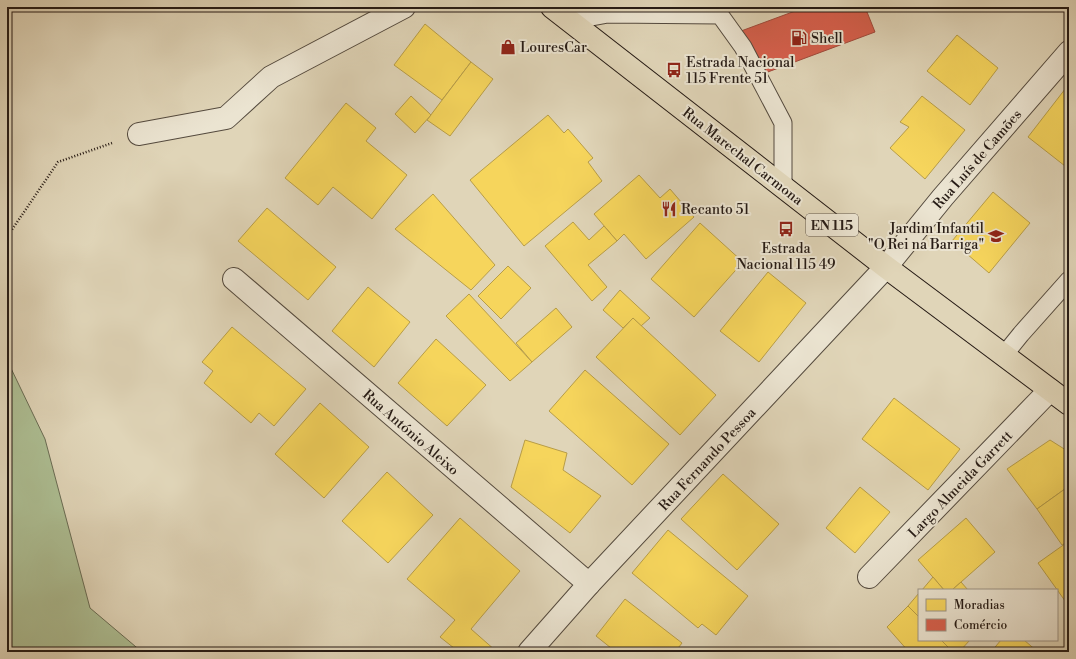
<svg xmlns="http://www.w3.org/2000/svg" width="1076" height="659" viewBox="0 0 1076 659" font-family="'Libre Bodoni',serif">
<rect width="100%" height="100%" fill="#e0d5b8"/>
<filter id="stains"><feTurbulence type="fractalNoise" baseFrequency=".005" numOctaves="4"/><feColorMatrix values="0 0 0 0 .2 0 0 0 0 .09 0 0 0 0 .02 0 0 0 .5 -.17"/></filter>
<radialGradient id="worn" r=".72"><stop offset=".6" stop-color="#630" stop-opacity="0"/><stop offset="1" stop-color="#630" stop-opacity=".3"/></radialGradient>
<!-- green -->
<path fill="#adbe93" stroke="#6a6c54" d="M7,360l38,79 45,169 52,44h-135z"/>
<!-- homes -->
<g fill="#f6d55c" stroke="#b89d47">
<path d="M425,24l46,38 -29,38 -48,-35z"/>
<path d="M957,35l41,33 -28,37 -43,-34z"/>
<path d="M471,62l22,17 -43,57 -23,-16z"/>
<path d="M1069,84v76l-4,6 -37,-29z"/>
<path d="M411,96l20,19 -16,18 -20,-19z"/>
<path d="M922,96l43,34 -40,49 -35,-31 19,-21 -9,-5z"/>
<path d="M346,103l30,25 -10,13 41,34 -35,44 -39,-32 -15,18 -33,-27z"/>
<path d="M548,115l16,18 4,-4 25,29 -5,4 14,19 -78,65 -54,-66z"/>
<path d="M639,175l21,23 10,-9 24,28 -48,42 -22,-25 -7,7 -23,-27z"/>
<path d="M993,192l37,31 -41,50 -37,-32z"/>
<path d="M433,194l62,71 -24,25 -76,-61z"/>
<path d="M267,208l69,59 -28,33 -70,-59z"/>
<path d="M573,222l16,18 15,-14 13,15 -29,24 19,22 -15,14 -47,-55z"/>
<path d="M700,223l43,39 -49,55 -43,-38z"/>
<path d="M508,266l23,22 -30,31 -23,-23z"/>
<path d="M768,272l38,31 -47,59 -39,-31z"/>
<path d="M368,287l42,35 -36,45 -42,-36z"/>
<path d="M620,290l30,28 -9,8 -8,-8 -10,10 -20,-18z"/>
<path d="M469,294l63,68 -22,19 -64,-65z"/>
<path d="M556,308l16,19 -40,35 -16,-19z"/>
<path d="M633,318l83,77 -36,40 -84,-78z"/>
<path d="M232,327l74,62 -32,37 -15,-13 -8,10 -47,-40 9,-12 -11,-9z"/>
<path d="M436,339l50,46 -39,41 -49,-43z"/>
<path d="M585,370l84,74 -37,41 -83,-74z"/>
<path d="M894,398l66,51 -32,41 -66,-51z"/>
<path d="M320,403l49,44 -45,51 -49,-44z"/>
<path d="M525,440l42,13 -4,17 38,26 -31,37 -59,-46z"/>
<path d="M1050,440l19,12v34l-32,23 -30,-40z"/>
<path d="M387,472l46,43 -45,48 -46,-42z"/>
<path d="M723,474l56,50 -42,46 -56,-51z"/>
<path d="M1069,486v55l-7,4 -25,-36z"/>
<path d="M860,487l30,25 -35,41 -29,-25z"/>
<path d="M460,518l60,53 -49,58 25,22 -1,1h-36l-19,-15 15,-17 -48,-41z"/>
<path d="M966,518l29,34 -43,38h-8l-26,-30z"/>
<path d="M668,530l80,66 -32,39 -14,-11 -4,4 -66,-55z"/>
<path d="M1069,541v63l-1,1 -30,-42z"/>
<path d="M933,577l11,13h-22z"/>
<path d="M961,582l7,8h-16z"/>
<path d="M919,593v24l-11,-11z"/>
<path d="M625,599l57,44 -7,9h-59l-20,-16z"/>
<path d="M908,606l11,11v23h22l12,12h-44l-22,-25z"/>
<path d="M941,640h29l-11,12h-6z"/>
<path d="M1001,640h23l14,12h-47z"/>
</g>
<!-- shops -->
<path fill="#d6604d" stroke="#a14b3c" d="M806,7h59l10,25 -126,47 -16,-45z"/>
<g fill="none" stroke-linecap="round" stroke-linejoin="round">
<defs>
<g id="service">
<path d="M570,21l38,-7 112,1 23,32 40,76v64"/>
<path d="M1004,355l17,-21 48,-54"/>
</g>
<g id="minor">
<path d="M139,134l87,-16 45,-41 133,-70"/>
<path d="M234,279l355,305"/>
<path d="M869,577l181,-187"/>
<path d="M529,652l60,-68 297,-317 57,-70 126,-145"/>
</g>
<path id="primary" d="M552,7l334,260 183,137"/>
</defs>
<!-- service casing -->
<use href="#service" stroke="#544a3e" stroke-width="19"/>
<!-- minor casing -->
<use href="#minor" stroke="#544a3e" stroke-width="24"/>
<!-- primary casing -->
<use href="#primary" stroke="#261b15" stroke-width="24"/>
<!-- path -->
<path stroke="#261b15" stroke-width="2.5" stroke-dasharray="1 2" stroke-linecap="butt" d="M7,237l51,-75 54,-19"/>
<!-- service -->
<use href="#service" stroke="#ebe4d1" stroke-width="17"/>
<!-- minor -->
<use href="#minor" stroke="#ebe4d1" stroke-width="22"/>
<!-- primary -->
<use href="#primary" stroke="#e0d5b8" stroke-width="22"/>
</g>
<!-- icons -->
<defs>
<symbol id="fuel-bare" viewBox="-9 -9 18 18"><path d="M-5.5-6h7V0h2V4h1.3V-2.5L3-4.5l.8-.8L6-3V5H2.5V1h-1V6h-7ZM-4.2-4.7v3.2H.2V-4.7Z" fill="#8f2418" stroke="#ebe4d1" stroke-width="2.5" paint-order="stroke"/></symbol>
<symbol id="shop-bare" viewBox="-9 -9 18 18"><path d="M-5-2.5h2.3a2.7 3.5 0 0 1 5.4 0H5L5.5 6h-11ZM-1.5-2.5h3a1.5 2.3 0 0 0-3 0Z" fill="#8f2418" stroke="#ebe4d1" stroke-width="2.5" paint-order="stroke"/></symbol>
<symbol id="bus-bare" viewBox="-9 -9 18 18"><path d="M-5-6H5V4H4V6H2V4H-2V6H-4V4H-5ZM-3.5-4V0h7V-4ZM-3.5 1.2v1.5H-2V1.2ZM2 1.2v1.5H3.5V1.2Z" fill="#8f2418" stroke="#ebe4d1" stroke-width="2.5" paint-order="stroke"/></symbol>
<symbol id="restaurant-bare" viewBox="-9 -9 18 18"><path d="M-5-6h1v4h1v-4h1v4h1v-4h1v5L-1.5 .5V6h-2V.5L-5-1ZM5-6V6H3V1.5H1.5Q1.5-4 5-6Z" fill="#8f2418" stroke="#ebe4d1" stroke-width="2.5" paint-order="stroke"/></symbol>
<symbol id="school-bare" viewBox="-9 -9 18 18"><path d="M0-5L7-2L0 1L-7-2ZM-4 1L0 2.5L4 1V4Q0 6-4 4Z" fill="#8f2418" stroke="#ebe4d1" stroke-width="2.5" paint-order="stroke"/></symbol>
</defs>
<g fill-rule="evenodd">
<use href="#fuel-bare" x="788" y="27" width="22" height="22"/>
<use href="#shop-bare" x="497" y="36" width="22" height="22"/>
<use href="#bus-bare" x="663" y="59" width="22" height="22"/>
<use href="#restaurant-bare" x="658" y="198" width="22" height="22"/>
<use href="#bus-bare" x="775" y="218" width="22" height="22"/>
<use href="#school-bare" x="985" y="225" width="22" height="22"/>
</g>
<g text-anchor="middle" stroke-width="4" stroke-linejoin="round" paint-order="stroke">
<!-- shield labels -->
<rect fill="#ebe4d1" stroke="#61574d" stroke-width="1" x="806" y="214" width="52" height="22" rx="3"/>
<g font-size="13" font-weight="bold" fill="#261b15">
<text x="832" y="230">EN 115</text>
</g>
<!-- poi labels -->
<g font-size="14" fill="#261b15" stroke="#ebe4d1" text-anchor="start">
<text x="811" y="43">Shell</text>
<text x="520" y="52">LouresCar</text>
<text x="686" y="67">Estrada Nacional<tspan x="686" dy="16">115 Frente 51</tspan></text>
<text x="681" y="214">Recanto 51</text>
<text x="984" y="233" text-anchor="end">Jardim Infantil<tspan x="984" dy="16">"O Rei na Barriga"</tspan></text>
<text x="786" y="253" text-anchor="middle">Estrada<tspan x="786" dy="16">Nacional 115 49</tspan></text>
</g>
<!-- street labels -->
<g font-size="14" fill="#261b15" stroke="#ebe4d1">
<text transform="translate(743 156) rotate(38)" y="5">Rua Marechal Carmona</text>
<text transform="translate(977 159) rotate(-49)" y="5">Rua Luís de Camões</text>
<text transform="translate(411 432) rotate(41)" y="5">Rua António Aleixo</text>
<text transform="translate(707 459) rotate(-47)" y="5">Rua Fernando Pessoa</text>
<text transform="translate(960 484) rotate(-46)" y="5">Largo Almeida Garrett</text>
</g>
</g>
<!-- margin -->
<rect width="1076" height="659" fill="none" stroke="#e0d5b8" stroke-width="24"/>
<rect x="8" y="8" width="1060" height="643" fill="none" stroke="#261b15" stroke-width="2"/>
<rect x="12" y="12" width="1052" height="635" fill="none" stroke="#261b15"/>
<!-- legend -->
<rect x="918" y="589" width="140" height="52" fill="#ebe4d1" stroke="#9c9486"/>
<rect x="926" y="599" width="20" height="12" fill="#f6d55c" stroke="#9c9486"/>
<text x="954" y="609" font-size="12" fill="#261b15">Moradias</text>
<rect x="926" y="619" width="20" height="12" fill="#d6604d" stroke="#9c9486"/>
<text x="954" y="629" font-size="12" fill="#261b15">Comércio</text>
<rect width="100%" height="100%" filter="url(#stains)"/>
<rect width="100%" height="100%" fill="url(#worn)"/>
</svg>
